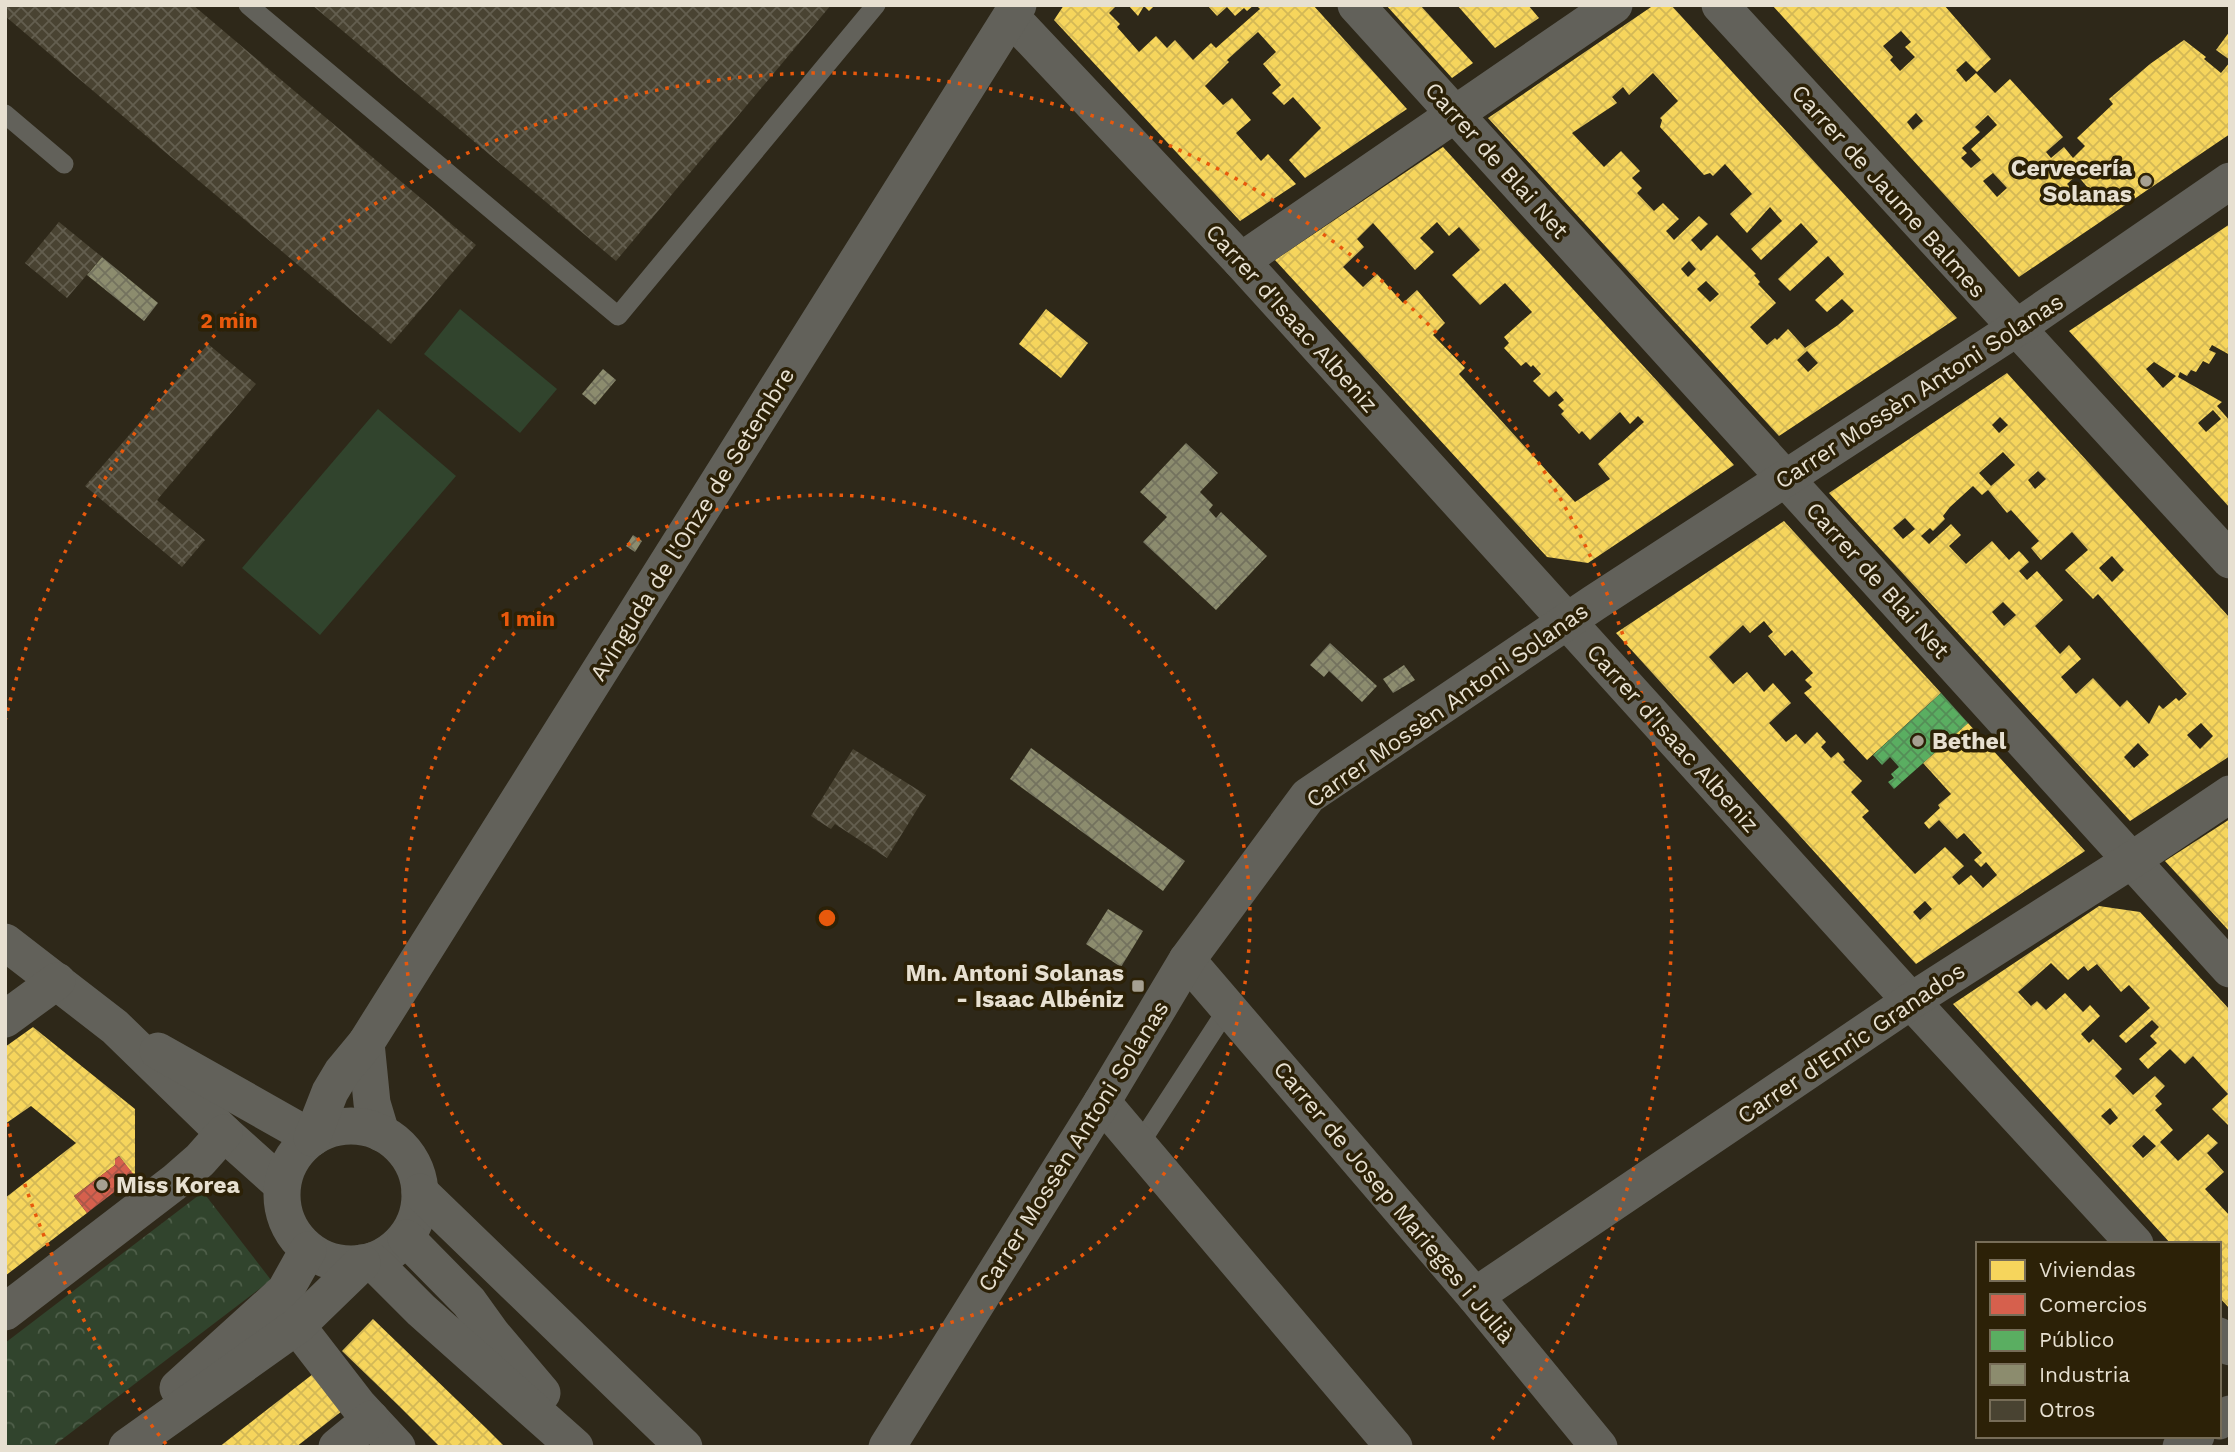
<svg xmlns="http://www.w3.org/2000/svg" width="2235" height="1452" viewBox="0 0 2235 1452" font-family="'Work Sans',sans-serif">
<defs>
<pattern id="park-crowns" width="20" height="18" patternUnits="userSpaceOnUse" patternTransform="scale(1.75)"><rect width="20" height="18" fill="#31442d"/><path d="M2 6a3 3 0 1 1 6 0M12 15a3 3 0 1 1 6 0" fill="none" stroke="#4f5f4a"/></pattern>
<pattern id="homes-cross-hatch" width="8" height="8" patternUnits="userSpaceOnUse" patternTransform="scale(1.75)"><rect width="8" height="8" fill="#f6d55c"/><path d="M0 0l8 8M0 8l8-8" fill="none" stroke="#d3b856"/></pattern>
<pattern id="shops-cross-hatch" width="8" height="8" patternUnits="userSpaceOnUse" patternTransform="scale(1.75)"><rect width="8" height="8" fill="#d6604d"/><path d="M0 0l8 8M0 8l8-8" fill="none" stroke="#aa5749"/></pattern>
<pattern id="public-cross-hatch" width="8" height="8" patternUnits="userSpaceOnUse" patternTransform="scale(1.75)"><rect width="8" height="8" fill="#5aae61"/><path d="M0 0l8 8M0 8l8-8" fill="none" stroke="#548e57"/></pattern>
<pattern id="industry-cross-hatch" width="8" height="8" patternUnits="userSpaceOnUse" patternTransform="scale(1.75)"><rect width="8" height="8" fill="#8c8c6e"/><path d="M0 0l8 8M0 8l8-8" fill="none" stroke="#73725e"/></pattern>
<pattern id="building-cross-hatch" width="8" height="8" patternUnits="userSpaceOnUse" patternTransform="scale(1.75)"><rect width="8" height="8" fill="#494332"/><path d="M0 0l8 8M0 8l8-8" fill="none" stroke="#635e4f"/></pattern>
</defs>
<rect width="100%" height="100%" fill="#2e2819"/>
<!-- park -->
<path fill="url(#park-crowns)" d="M203,1192l68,88 -219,167h-47v-104z"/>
<!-- pitch -->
<g fill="#31442d">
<path d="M460,309l97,80 -37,44 -96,-79z"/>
<path d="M378,409l78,67 -136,159 -78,-67z"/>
</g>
<!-- homes -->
<g fill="url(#homes-cross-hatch)" fill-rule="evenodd">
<path d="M1064,5h53l-8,8 11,11 -3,3 22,25 17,-16 11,12 8,-8 18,20 18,-17 5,5 44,-39 -4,-4h57l94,104 -102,69 -16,-18 32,-32 -28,-31 -9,8 -12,-12 9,-8 -18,-21 13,-12 -18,-20 -31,28 2,2 -24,24 18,19 9,-7 19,22 -15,13 25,28 7,-7 28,30 -56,37 -186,-201z"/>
<path d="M1128,5h27l-6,6 -5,-5 -6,10z"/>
<path d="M1207,5h47l-7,6 -3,-3 -9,8 -8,-9 -10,9z"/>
<path d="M1386,5h34l53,58 -21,15z"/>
<path d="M1457,5h71l11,13 -44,30z"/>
<path d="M1654,5h17l286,313 -178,118 -291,-318zM1653,73l25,28 -18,17 2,2 -2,7 44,48 6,-2 3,3 12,-12 27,30 -22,20 17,19 23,-26 12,14 -31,28 10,11 40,-37 17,19 -40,37 12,12 38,-35 16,18 -29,26 12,12 15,-13 12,12 -16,14 -33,23 -17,-19 -11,11 -2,-2 -8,7 -17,-18 26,-24 -18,-19 2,-2 -6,-7 2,-1 -39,-39 -16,16 -10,-11 17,-16 -9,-8 -25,24 -8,-9 13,-12 -16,-16 -9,8 -17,-18 5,-5 -10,-10 8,-7 -19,-20 -17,16 -32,-34 45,-30 -5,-6 11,-10 6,8zM1689,261l7,8 -8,8 -7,-8zM1706,281l13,13 -9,8 -13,-13zM1807,351l11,12 -10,9 -11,-12z"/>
<path d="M1772,5h172l47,54 -14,13 -11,-11 -10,9 10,12 10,-9 19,20 15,-14 53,58 -17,15 5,6 13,-11 9,11 12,-12 -8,-8 36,-34 -4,-5 41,-35 34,-24 22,17 -2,2 17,14 9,-11v72l-211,143zM1901,31l10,11 -6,5 10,10 -15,14 -10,-11 3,-3 -10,-11zM1916,113l7,8 -10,9 -6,-8zM1988,115l9,10 -26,24 10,11 -10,8 -10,-10 6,-5 -5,-5 18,-16 -5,-5zM1993,173l14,15 -10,9 -14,-16zM2077,175l11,13 -9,8 -12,-12z"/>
<path d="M2230,31v29l-14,-10z"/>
<path d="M1443,147l291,318 -146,98 -41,-6 -272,-297zM1437,222l12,14 10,-9 21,23 -28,25 28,30 25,-22 27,29 -28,25 5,6 -5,5 17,18 5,-4 5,5 2,-2 8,9 -8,7 16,16 7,-6 8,9 -6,5 6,6 -3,3 18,20 3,-3 8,9 30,-28 10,12 8,-8 6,6 -46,42 12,15 -35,23 -116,-128 6,-6 -32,-33 12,-12 -28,-33 -14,13 -26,-29 -14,13 -20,-20 21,-20 -7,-8 16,-16 42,47 19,-18 -14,-14z"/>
<path d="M2230,224v131l-18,-10 -3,5 7,3 -7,11 -6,-3 -7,11 -5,-2 -4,6 -7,-4 -2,5 44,25 -5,4 13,15v87l-161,-177zM2154,362l22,14 -13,12 -17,-19zM2213,410l8,9 -15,13 -8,-9z"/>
<path d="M1046,309l42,34 -27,35 -42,-34z"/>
<path d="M2007,373l223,245v138l-100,65 -301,-328zM2000,417l8,8 -9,8 -7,-8zM2003,452l12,13 -24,21 -12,-13zM2038,471l8,8 -11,10 -7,-9zM1973,486l9,9 6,-5 19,23 4,-3 28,31 -8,7 10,12 31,-28 16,18 -23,20 28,29 5,-5 89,100 -8,7 -3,-3 -13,11 -4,-4 -10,19 -22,-24 -7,7 -27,-29 -17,16 -15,-17 20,-18 -12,-14 -9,9 -25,-28 28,-26 -26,-29 -10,9 -8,-9 10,-9 -6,-7 -4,-4 -10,9 -17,-19 -26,23 -17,-18 12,-11 -10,-11 -22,20 -8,-8 9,-8 3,3 12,-12 -2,-3 7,-9zM1905,518l10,11 -12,10 -10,-11zM2112,556l12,14 -12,12 -13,-14zM2003,602l13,13 -12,11 -12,-14zM2201,723l12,13 -13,13 -13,-14zM2138,743l11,12 -15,13 -10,-11z"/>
<path d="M1784,521l157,172 -74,67 -63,-67 8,-6 -7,-7 8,-7 -21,-23 -7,6 -17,-20 5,-4 -9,-11 -14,12 -7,-8 -34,32 24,27 14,-12 17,20 9,-9 18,20 -22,20 17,19 10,-8 9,10 12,-12 9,10 -5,5 10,11 7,-6 7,8 -2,2 19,19 -11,11 18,19 -7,6 53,57 30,-27 19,19 -12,11 7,8 12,-10 12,13 14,-13 -11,-13 -5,5 -7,-7 8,-7 -18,-20 -7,6 -18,-19 -10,9 -5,-6 16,-15 -2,-3 13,-11 -28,-31 45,-40 117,128 -169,113 -300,-331zM1925,901l7,8 -12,11 -7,-8z"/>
<path d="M2230,819v113l-65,-71z"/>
<path d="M2099,906l41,6 90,98v117l-18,-18 16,-15 -35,-38 -8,8 -15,-15 -22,20 -9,-10 18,-16 -7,-7 9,-9 -7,-7 -26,23 -7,-7 31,-28 -21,-23 -8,7 -24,-28 -9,7 -4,-5 -16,14 -17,-17 -33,29 13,14 6,-5 9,9 19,-17 18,19 7,-7 10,11 -19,18 8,9 4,-4 29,30 -7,7 18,19 22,-19 10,10 -10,10 7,8 -7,6 18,20 -13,12 18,19 30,-27 10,9 -11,10 17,19 -19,17 25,27v93l-11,-12v-53h-48l-218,-240zM2110,1108l8,10 -8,7 -9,-9zM2144,1135l12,11 -13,12 -11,-12z"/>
<path d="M33,1027l102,82v68l-16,-21 -4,3v6l-41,31 13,17 -82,63v-78l71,-55 -45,-37 -26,18v-77z"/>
<path d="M373,1319l113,109 19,19h-65l-41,-41 -57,-55z"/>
<path d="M313,1374l29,37 -46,36h-77z"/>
</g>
<!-- shops -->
<path fill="url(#shops-cross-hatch)" d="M119,1156l16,20 -48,37 -13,-17 41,-31v-6z"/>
<!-- public -->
<path fill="url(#public-cross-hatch)" d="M1941,693l27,30 -74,66 -6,-7 6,-4 -3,-4 8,-7 -9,-10 -8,8 -9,-10z"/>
<!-- industry -->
<g fill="url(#industry-cross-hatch)">
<path d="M102,257l56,46 -14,18 -57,-46z"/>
<path d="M603,369l13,11 -21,25 -13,-11z"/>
<path d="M1186,443l32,30 -18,19 13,13 -4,5 7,8 5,-6 46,44 -51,54 -73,-68 24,-25 -27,-25z"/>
<path d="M633,535l9,6 -7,11 -9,-6z"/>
<path d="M1330,643l47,43 -15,16 -33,-31 -5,6 -14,-12z"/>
<path d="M1404,665l11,15 -22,13 -10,-14z"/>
<path d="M1031,748l154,113 -22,30 -153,-112z"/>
<path d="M1108,909l35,22 -22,36 -35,-23z"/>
</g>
<!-- building -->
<g fill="url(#building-cross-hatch)">
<path d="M9,5h184l283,240 -85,99 -386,-328v-6z"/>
<path d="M312,5h519l-215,256z"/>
<path d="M59,222l43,35 -35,41 -42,-35z"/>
<path d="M208,344l48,40 -99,116 48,40 -23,27 -97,-81z"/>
<path d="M853,749l73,46 -39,63 -52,-34 -4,5 -20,-13z"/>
</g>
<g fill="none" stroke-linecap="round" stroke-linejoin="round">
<!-- lane -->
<g stroke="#62615a" stroke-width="19">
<path d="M248,5l370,311 258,-311"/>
<path d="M5,114l59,50"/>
<path d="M1139,1145l89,-137"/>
</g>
<!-- street -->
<g stroke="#62615a" stroke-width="37">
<path d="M1356,5l874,964"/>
<path d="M1720,5l510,555"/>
<path d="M1011,17l230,244 670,740 224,243"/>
<path d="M1241,261l373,-256"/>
<path d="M5,942l110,85 109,106 58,52"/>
<path d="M1187,960l288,336 124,151"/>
<path d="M5,1019l52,-38"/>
<path d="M366,1043l6,60 9,30"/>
<path d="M158,1051l154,87"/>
<path d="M1102,1102l292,345"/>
<circle cx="351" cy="1195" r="69"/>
<path d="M312,1138l18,-46 12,-20 24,-29 652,-1038"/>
<path d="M420,1192l264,255"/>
<path d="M406,1238l63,64 23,32 50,59"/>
<path d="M372,1261l49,49 154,137"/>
<path d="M1475,1296l436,-295 221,-141 98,-66"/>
<path d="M5,1312l171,-131 24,-21 24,-27"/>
<path d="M297,1326l61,79 39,42"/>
<path d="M2219,1336l11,11"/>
<path d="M178,1388l107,-97 23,-41"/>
<path d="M2219,1421l11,-7"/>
<path d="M127,1447l170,-121 65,-63"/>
<path d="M337,1447l34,-28"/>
<path d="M887,1447l215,-345 85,-142 121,-164 286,-193 421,-274 215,-148"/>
<path d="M2181,1447l15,-11"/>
</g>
</g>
<!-- distance rings -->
<g fill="none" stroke="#e8590c" stroke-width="3.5" stroke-dasharray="3.5 7">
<circle cx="827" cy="918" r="423"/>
<path d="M166 1444A845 845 0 0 1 5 1115M5 721A845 845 0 1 1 1488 1444"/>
</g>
<!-- markers -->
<g fill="#a6a091" stroke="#2c2107" stroke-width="2.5">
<circle cx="2146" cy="181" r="7"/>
<circle cx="1918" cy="741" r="7"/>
<rect x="1131" y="979" width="14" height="14" rx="3.5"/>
<circle cx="102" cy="1185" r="7"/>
</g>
<g text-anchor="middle" stroke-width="7" stroke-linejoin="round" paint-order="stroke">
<!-- street labels -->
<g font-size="23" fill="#e7e0d1" stroke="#2c2107">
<text transform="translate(1497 160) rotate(48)" y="8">Carrer de Blai Net</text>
<text transform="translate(1889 191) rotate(48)" y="8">Carrer de Jaume Balmes</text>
<text transform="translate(1292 318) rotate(48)" y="8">Carrer d'Isaac Albeniz</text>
<text transform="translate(1919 391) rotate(-33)" y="8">Carrer Mossèn Antoni Solanas</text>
<text transform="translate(692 524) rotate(-58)" y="8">Avinguda de l'Onze de Setembre</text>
<text transform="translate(1878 580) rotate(48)" y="8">Carrer de Blai Net</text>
<text transform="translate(1447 705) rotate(-35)" y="8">Carrer Mossèn Antoni Solanas</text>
<text transform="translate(1673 738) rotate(48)" y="8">Carrer d'Isaac Albeniz</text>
<text transform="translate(1851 1043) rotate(-34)" y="8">Carrer d'Enric Granados</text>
<text transform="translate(1073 1146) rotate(-58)" y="8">Carrer Mossèn Antoni Solanas</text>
<text transform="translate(1394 1202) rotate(50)" y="8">Carrer de Josep Marieges i Julià</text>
</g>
<!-- poi labels -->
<g font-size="23" font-weight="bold" fill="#e7e0d1" stroke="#2c2107" text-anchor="end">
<text x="2132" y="176">Cervecería<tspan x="2132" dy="26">Solanas</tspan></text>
<text x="1932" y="749" text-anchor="start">Bethel</text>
<text x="1124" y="981">Mn. Antoni Solanas<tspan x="1124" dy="26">- Isaac Albéniz</tspan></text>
<text x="116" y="1193" text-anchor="start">Miss Korea</text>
</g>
</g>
<circle cx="827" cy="918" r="10" fill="#e8590c" stroke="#2c2107" stroke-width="3.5"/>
<g font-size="21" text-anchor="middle" font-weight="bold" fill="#e8590c" stroke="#2c2107" stroke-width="7" stroke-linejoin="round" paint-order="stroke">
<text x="229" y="328">2 min</text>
<text x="528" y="626">1 min</text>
</g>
<!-- border -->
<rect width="2235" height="1452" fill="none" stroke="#e7e0d1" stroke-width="14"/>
<!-- legend -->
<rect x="1976" y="1242" width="245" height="196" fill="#2c2107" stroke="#776d58" stroke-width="2"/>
<rect x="1990" y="1260" width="35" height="21" fill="#f6d55c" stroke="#776d58" stroke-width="2"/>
<text x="2039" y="1277" font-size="21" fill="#e7e0d1">Viviendas</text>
<rect x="1990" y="1294" width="35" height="21" fill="#d6604d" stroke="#776d58" stroke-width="2"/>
<text x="2039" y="1312" font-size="21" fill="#e7e0d1">Comercios</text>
<rect x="1990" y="1330" width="35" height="21" fill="#5aae61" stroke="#776d58" stroke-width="2"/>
<text x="2039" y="1347" font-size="21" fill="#e7e0d1">Público</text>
<rect x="1990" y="1364" width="35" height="21" fill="#8c8c6e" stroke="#776d58" stroke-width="2"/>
<text x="2039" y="1382" font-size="21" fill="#e7e0d1">Industria</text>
<rect x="1990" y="1400" width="35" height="21" fill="#494332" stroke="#776d58" stroke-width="2"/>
<text x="2039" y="1417" font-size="21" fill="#e7e0d1">Otros</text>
</svg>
